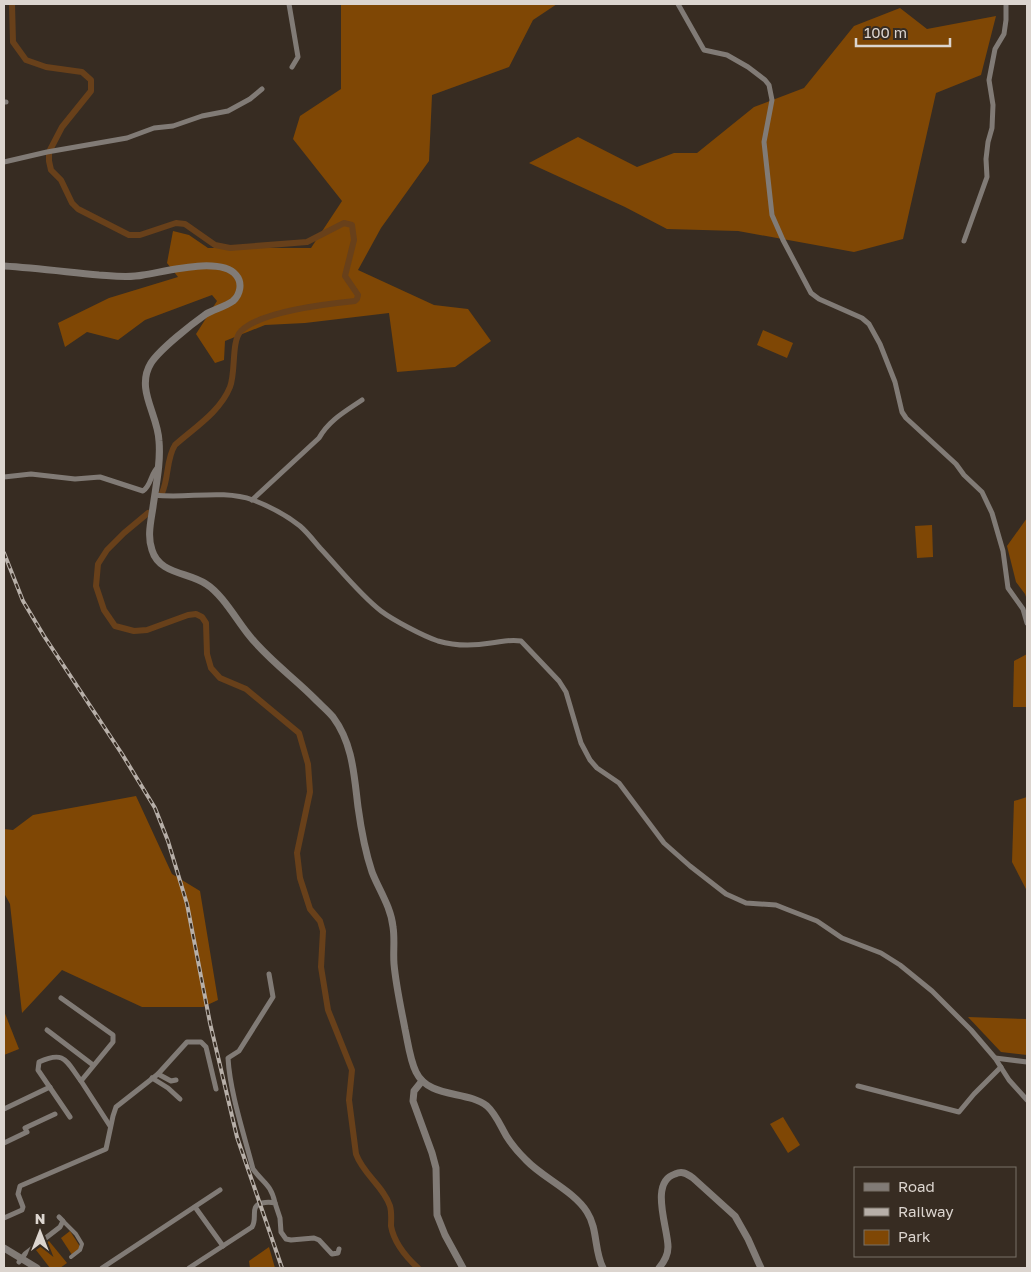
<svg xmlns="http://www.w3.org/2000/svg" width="1031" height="1272" viewBox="0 0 1031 1272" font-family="'Golos Text',sans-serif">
<rect width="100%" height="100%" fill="#372c22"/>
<!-- green -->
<g fill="#7f4705">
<path d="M341,4h216l-24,16 -24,47 -77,28 -3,66 -48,67 -23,42 76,35 34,4 23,32 -36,26 -58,5 -8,-59 -84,10 -40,2 -40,16 -1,19 -9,3 -19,-29 21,-33 -5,-6 -67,25 -27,20 -31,-8 -22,15 -7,-24 51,-25 69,-21 -11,-14 6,-32 16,4 19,13h103l31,-47 -49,-62 7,-23 41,-27z"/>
<path d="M900,8l27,21 69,-13 -15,59 -45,18 -33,146 -49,13 -116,-21 -71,-2 -42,-22 -96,-44 49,-26 59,30 37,-14h23l57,-46 50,-19 50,-62z"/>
<path d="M763,330l30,13 -6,15 -30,-13z"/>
<path d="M1027,518v82l-2,-6 -9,-12 -9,-36z"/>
<path d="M932,525l1,32 -16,1 -2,-32z"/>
<path d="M1027,654v53h-14l1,-46z"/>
<path d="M136,796l36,78 28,17 18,109 -15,7h-61l-80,-37 -40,43 -12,-109 -6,-11v-64l9,1 20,-15z"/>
<path d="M1027,797v94l-15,-29 2,-61z"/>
<path d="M4,1011l15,38 -15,6z"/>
<path d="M968,1017l59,2v36l-26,-3z"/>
<path d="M783,1117l17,28 -12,8 -18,-29z"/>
<path d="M70,1231l9,14v5l-7,5 -11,-17z"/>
<path d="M49,1241l18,22 -7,5h-10l-14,-18z"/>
<path d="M269,1247l6,21h-25l-1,-7z"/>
</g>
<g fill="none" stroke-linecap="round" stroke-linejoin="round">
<!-- canal -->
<g stroke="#68401a" stroke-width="6">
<path d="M12,4l1,38 13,18 20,7 36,5 9,8v11l-29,36 -12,23"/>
<path d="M49,153v8l2,9 10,10 11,23 6,6 51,26h11l36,-12 9,1 30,21 15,3 77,-6 37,-19 8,2 2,15 -9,36 13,19 -1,4 -2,2c-29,3 -94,10 -114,30 -10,10 -5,41 -11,56 -10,25 -36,41 -55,58 -9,14 -6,33 -13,48"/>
<path d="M148,513l-24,20 -17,17 -9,14 -2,22 8,24 11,16 19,5 13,-1 41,-15 8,-1 6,3 4,6 1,31 4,14 9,10 26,11 53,44 9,31 2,28 -13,61 3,25 10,31 10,12 3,10 -2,36 7,43 24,60 -3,30 7,54c7,20 28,33 34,52 2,7 1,14 1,20 3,17 15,31 27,42"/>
</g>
<!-- pedestrian -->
<path stroke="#817b76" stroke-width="4" d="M63,1221l13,13 6,10 -2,6 -9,7"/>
<!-- minor -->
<g stroke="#817b76" stroke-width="5">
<path d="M289,4l9,53 -6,10"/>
<path d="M678,4l26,46 23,5 21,12 17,13 4,5 3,15 -8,42 8,73 11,25 28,53 8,6 43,19 7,6 11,20 15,38 7,30 4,6 50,46 8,11 18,17 10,21 11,38 5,37 15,21 4,14"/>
<path d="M4,102h2"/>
<path d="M4,162l43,-10 80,-14 27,-10 19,-2 29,-10 26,-5 22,-12 12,-10"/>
<path d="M964,241l23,-64 -1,-18 2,-17 4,-14 1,-23 -4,-25 6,-31 9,-15 2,-14v-16"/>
<path d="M4,477l27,-3 44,5 25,-2 43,14c9,-6 7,-18 16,-25"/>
<path d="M155,495c31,4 67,-6 98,5 16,6 33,15 47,26 7,6 14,15 20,22 18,19 40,47 61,63 12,9 42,25 57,30 17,5 35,5 53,2 10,-1 18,-4 30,-2l38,40 7,11 15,51 9,17 7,8 22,15 45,60 26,23 36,28 20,9 30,2 10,4 31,12 25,17 39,15 19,12 32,26 39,39 24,28 14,22 18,20"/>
<path d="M252,500l67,-62c10,-18 27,-27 43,-38"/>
<path d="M269,974l4,23 -34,54 -11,7c2,35 16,76 25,111 10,14 18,15 22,34"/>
<path d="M61,998l52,37v7l-32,39c-15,-20 -16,-31 -42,-19l-1,8 32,47"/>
<path d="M47,1030l46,35"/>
<path d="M995,1058l32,4"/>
<path d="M158,1074l13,7 5,-1"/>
<path d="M152,1078l16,10 12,11"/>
<path d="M81,1081l29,45"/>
<path d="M858,1086l101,26 15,-18 27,-27"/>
<path d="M4,1109l46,-22"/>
<path d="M4,1143l23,-11 -2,-4 30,-14"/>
<path d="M195,1207l28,39"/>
<path d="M4,1218l18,-8 1,-3 -5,-13 2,-8 86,-37 7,-33 3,-9 42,-33 29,-32h14l5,5 10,42"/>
<path d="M19,1262l6,-8 35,-27 3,-6 -4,-4"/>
<path d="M102,1268l118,-78"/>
<path d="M189,1268l63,-41c6,-9 -3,-21 10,-24 5,-1 8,-1 13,0l5,15 1,14 5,7 5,1 23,-2 5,2 13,14 6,-1 1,-4"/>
</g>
<!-- tertiary -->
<g stroke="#817b76" stroke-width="7">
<path d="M4,266c32,2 63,6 95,9 15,1 30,3 44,0 21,-3 77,-19 93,0 7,8 4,20 -3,26 -8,6 -19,8 -27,13 -14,10 -46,35 -55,49 -16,26 7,51 8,78 2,22 -3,44 -6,66 -2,14 -6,29 -1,43 7,24 36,22 54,34 16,10 30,35 42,50 20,26 47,44 69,67 5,5 11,10 16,16 20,27 21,58 25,90 3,22 7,44 14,65 7,18 19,35 21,55 2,12 0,25 1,37 2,22 7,44 11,65 3,14 5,31 11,43 13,27 51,18 71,34 9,8 14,21 20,31 5,8 12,16 19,23 17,18 48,31 61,52 11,17 7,39 16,56"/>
<path d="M422,1081l-8,10 -1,10 19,52 4,15 1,47 8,20 18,33"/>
<path d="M4,1248l33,20"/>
<path d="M659,1268c5,-6 9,-13 9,-21 0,-19 -19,-65 7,-73 7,-3 11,-1 18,4l42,38 13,23 13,29"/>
</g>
<defs>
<path id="rail" d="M4,553l19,48 21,35 78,118 33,54 13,33 19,63 23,119 27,114 45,131"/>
</defs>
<!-- rail casing -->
<use href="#rail" stroke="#b7afa8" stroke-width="4"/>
<!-- rail -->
<use href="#rail" stroke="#372c22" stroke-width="2" stroke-dasharray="5.5" stroke-linecap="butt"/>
</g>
<!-- border -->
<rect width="1031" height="1272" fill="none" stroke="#dcd5cf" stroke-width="10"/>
<!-- legend -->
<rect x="854" y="1167" width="162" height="90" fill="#372c22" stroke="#797067"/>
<rect x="864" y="1183" width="25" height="8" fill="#817b76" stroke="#797067"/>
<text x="898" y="1192" font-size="15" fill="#dcd5cf">Road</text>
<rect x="864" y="1208" width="25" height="8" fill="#b7afa8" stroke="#797067"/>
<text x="898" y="1217" font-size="15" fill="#dcd5cf">Railway</text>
<rect x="864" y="1230" width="25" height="15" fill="#7f4705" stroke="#797067"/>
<text x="898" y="1242" font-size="15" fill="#dcd5cf">Park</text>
<!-- north arrow -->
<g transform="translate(40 1232)" stroke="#372c22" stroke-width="4" paint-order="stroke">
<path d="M0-4L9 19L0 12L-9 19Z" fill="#dcd5cf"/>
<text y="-8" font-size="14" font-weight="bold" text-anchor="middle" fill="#dcd5cf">N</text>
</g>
<!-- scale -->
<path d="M856 38v8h94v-8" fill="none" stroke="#dcd5cf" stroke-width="2.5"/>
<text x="864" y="38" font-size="15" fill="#dcd5cf" stroke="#372c22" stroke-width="4" paint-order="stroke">100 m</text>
</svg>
